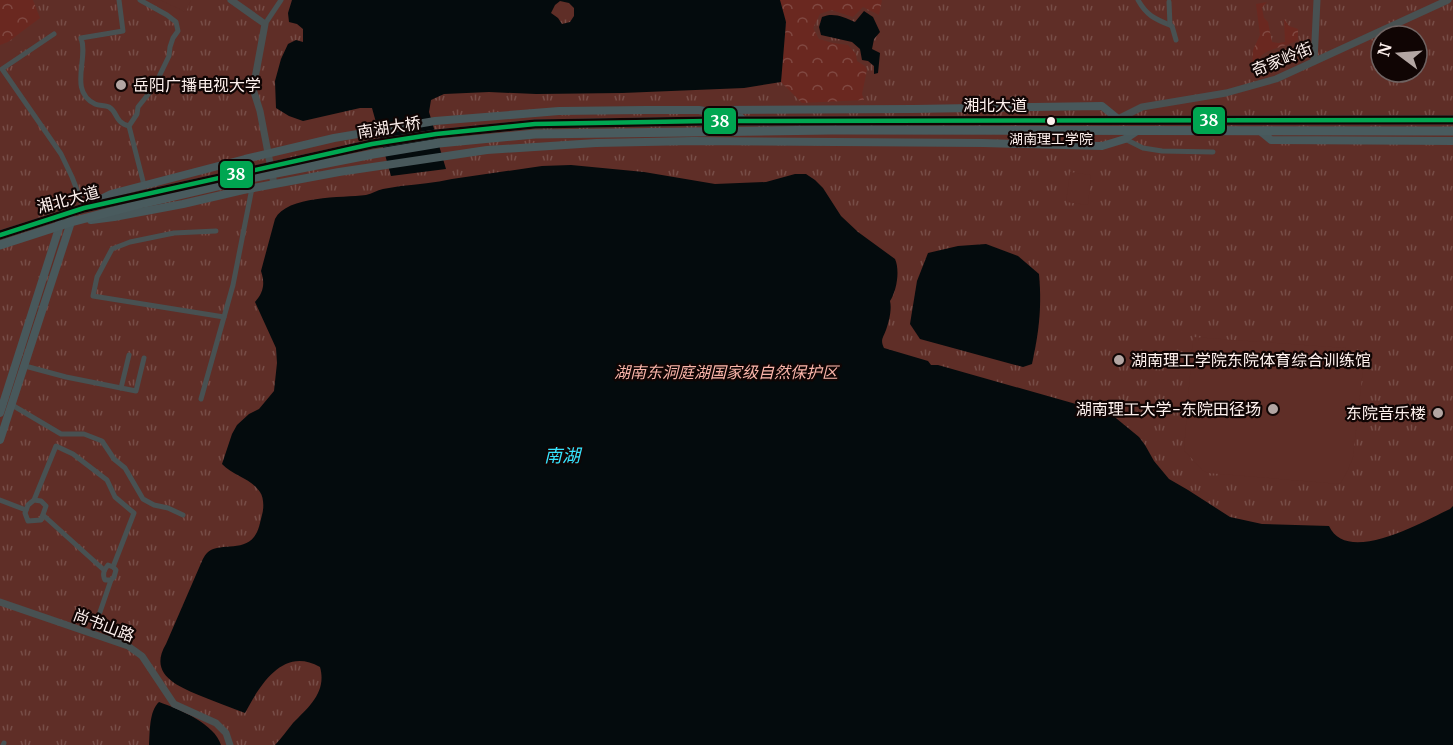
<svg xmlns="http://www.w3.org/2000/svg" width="1453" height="745" viewBox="0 0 1453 745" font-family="Merriweather,'Noto Sans SC',serif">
<defs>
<pattern id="grass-tufts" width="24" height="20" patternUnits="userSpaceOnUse" patternTransform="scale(1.5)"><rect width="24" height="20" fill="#5f2e27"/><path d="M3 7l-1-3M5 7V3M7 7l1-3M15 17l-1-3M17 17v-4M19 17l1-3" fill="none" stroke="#774d47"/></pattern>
<pattern id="forest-crowns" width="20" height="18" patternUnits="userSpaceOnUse" patternTransform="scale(1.5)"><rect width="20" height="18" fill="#6a2820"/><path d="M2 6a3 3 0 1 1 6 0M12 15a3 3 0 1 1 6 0" fill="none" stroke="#804841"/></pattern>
</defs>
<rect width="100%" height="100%" fill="#291a18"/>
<!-- grass -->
<path fill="url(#grass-tufts)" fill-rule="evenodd" d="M0,0h1453v745h-1453zM1381,36h36v36h-36z"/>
<!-- forest -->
<g fill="url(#forest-crowns)">
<path d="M0,0h33l7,18 -32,24 -8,3z"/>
<path d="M780,0h102l-3,15 -16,-8 -10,10 -22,-7 -11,4 -7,14 6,11 14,4 15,2 8,9 1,7 8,5 2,4 -5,24 2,6 -62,3 -21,-21 5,-60z"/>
<path d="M1267,2l-5,6 2,10 4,4 4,20 6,1 7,-1 -1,-23 5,7 9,3v11c-10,6 -30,9 -37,16 -3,4 -6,9 -9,13l1,-19 7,-15 -4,-31z"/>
</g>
<!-- pitch -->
<g fill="#5f2e27">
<path d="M160,0h31l-5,12z"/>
<path d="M1070,172l21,3 -3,30 -22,-3z"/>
<path d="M1193,337l153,11 -1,19 18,2 -10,88 -5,13 -8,14 -132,-11 -6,-3 -18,-20z"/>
</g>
<!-- water -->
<g fill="#040b0d" fill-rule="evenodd">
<path d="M292,0h488l6,22 -5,60 -37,6 -122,5 -86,1 -47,-2 -45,2 -13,6 -2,12 17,57 -55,7 -19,-68h-12l-57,13 -14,-5 -13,-8 -1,-27 6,-22 7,-15 8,-4 7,2v-13l-6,-5 -8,-2 -1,-9zM560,1l9,2 5,5v8l-4,6 -8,2 -4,-6 -7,-5 4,-8z"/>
<path d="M864,11l9,6 7,15 -6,7 -2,10 8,4 -2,20 -4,1v-8l-6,-5 -6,-1 -2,-11 -8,-7 -31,-7 -2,-8 3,-10c11,-5 22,0 33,5z"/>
<path d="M571,165l73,7 71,12 51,-2 29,-8h11l9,6 8,8 18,28 17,16 37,27c5,11 2,31 -5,42 2,8 -1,21 -4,29 -3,8 -6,10 -2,18l44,13 3,4h7l173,49 28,23 6,8 9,16 15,18 19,11 42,27 32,7 67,2c18,40 95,-5 121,-17l3,-3v239h-1178c7,-7 12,-15 18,-22 16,-16 34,-31 27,-56 -37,-21 -60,18 -75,46 -15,-6 -30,-11 -44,-17 -24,-10 -53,-22 -35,-52l36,-83c1,-2 2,-5 5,-8 10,-11 36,-1 47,-16 5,-6 6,-15 8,-22 2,-7 2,-17 -2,-23 -9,-14 -27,-16 -38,-28l10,-30 5,-9 12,-11 10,-5 15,-18 3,-28 -1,-15 -21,-46c9,-10 10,-19 6,-31l14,-52c12,-24 67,-21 91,-24 6,-1 11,-5 17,-6 6,-1 12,-2 18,-3 17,-2 34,-3 51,-7l90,-13z"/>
<path d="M986,244l32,12 21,18c3,34 0,57 -7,90l-9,3 -103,-28 -10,-15 7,-43 11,-28 30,-7z"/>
<path d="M159,702c20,7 56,22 62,43h-72c1,-13 0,-34 10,-43z"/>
</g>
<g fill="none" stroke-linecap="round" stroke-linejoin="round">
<!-- minor -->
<g stroke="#485152" stroke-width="5">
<path d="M119,0l4,31 -42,7c8,20 -13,53 14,66 4,2 10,1 14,3 9,5 5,15 20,19"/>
<path d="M140,0l27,15 9,7 2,9 -5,7 -3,9 -1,9 -15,31 -16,20 -1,7 -8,12 15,59"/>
<path d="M1138,0c9,16 17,19 34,26l4,14"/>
<path d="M1169,2l1,23"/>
<path d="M265,24l16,-24"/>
<path d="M54,34l-52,35 59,85 11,23 12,31"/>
<path d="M1125,139l18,9 19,3 51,1"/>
<path d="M216,231l-42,2 -44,9 -18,7 -15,28 -4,19 131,21"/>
<path d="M25,366l41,11 70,14 8,-33"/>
<path d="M121,388l8,-33"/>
<path d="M201,399l32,-114 19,-97"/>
<path d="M12,405l49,29h23l18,7 12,18 11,9 18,31 11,6 14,3 15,7"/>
<path d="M0,500l26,10"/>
<path d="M34,500l7,1 5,5 -5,14 -13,1 -3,-8 3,-8 6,-5 22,-54 17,8 34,26 8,17 19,16 -21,54"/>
<path d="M43,515l61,55"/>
<path d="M100,612l11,-32h-6c-3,-6 -1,-10 3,-15l5,2 3,3 -2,7 -3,3"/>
<path d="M3,745l1,-2"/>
</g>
<!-- tertiary -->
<g stroke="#485152" stroke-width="7">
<path d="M231,0l34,24 -12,65 7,22 14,73"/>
<path d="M1314,61l3,-61"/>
<path d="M1118,119l24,-12 84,-14 50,-14 172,-79"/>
<path d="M0,602l128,44 14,10 32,48 42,19 10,10 4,12"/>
</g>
<!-- primary -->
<g stroke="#48585b" stroke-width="8">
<path d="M718,110l195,-1 189,-3 16,13"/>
<path d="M1260,131l11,9 182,1"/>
<path d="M91,204l20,-10 134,-35 89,-21 101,-17 124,-10 85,-1h55l42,8"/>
<path d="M91,220l23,-3 69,-13 60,-14 96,-18 148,-22 109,-7 97,-2 290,2 119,3 23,-7 12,-8"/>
<path d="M0,413l60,-188 -1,-3"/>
<path d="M0,440l71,-218 -1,-5"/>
</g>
<!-- trunk -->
<g stroke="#495b5e" stroke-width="9">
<path d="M0,235l84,-27 288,-64 64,-10 99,-10 172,-3 746,-1"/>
<path d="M0,245l71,-23 73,-19 107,-25 122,-24 66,-11 96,-9 297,-4 621,1"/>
</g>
<defs>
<path id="bus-1" d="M0,235l84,-27 288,-64 64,-10 99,-10 172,-3 746,-1"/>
</defs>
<!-- bus-1 casing -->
<use href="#bus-1" stroke="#100504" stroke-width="9"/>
<!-- bus-1 -->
<use href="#bus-1" stroke="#00a651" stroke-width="4.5"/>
</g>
<!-- markers -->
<g fill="#b3a6a3" stroke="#100504" stroke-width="2">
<circle cx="121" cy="85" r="6"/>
<circle cx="1119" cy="360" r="6"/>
<circle cx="1273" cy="409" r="6"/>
<circle cx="1438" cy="413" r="6"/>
</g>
<circle fill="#fef1ee" stroke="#100504" stroke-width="2" cx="1051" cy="121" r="5"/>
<g text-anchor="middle" stroke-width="4.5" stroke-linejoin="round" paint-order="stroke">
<!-- bus labels -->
<g font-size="14" fill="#fef1ee" stroke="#100504">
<text x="1051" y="144">湖南理工学院</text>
</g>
<!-- street labels -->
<g font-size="16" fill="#fef1ee" stroke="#100504">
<text transform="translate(1282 59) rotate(-22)" y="6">奇家岭街</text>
<text x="995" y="111">湘北大道</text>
<text transform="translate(389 127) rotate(-9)" y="6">南湖大桥</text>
<text transform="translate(68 199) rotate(-15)" y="6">湘北大道</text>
<text transform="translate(104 625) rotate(21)" y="6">尚书山路</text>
</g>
<!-- poi labels -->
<g font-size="16" fill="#fef1ee" stroke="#100504" text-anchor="start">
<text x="133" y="91">岳阳广播电视大学</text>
<text x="1131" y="366">湖南理工学院东院体育综合训练馆</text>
<text x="1261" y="415" text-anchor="end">湖南理工大学-东院田径场</text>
<text x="1426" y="419" text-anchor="end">东院音乐楼</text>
</g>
<!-- park labels -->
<g font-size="16" font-style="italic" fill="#fab5aa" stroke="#100504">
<text x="726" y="378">湖南东洞庭湖国家级自然保护区</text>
</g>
<!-- water labels -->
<g font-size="18" font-style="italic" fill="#37e5ff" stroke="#100504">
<text x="562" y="462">南湖</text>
</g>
</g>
<g stroke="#100504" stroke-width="2">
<rect x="1192" y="106" width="34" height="29" rx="6" fill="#00a651"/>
<rect x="703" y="107" width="34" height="28" rx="6" fill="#00a651"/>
<rect x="219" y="160" width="35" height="29" rx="6" fill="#00a651"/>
</g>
<g font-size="16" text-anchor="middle" font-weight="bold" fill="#fff">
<text x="1209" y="126">38</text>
<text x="720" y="127">38</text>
<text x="236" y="180">38</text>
</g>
<!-- north arrow -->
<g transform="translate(1399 54) rotate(286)"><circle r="28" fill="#100504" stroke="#6f6362" stroke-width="1.5"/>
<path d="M0-4.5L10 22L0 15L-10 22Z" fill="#b3a6a3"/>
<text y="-9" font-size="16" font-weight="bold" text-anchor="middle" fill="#fef1ee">N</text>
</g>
</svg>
